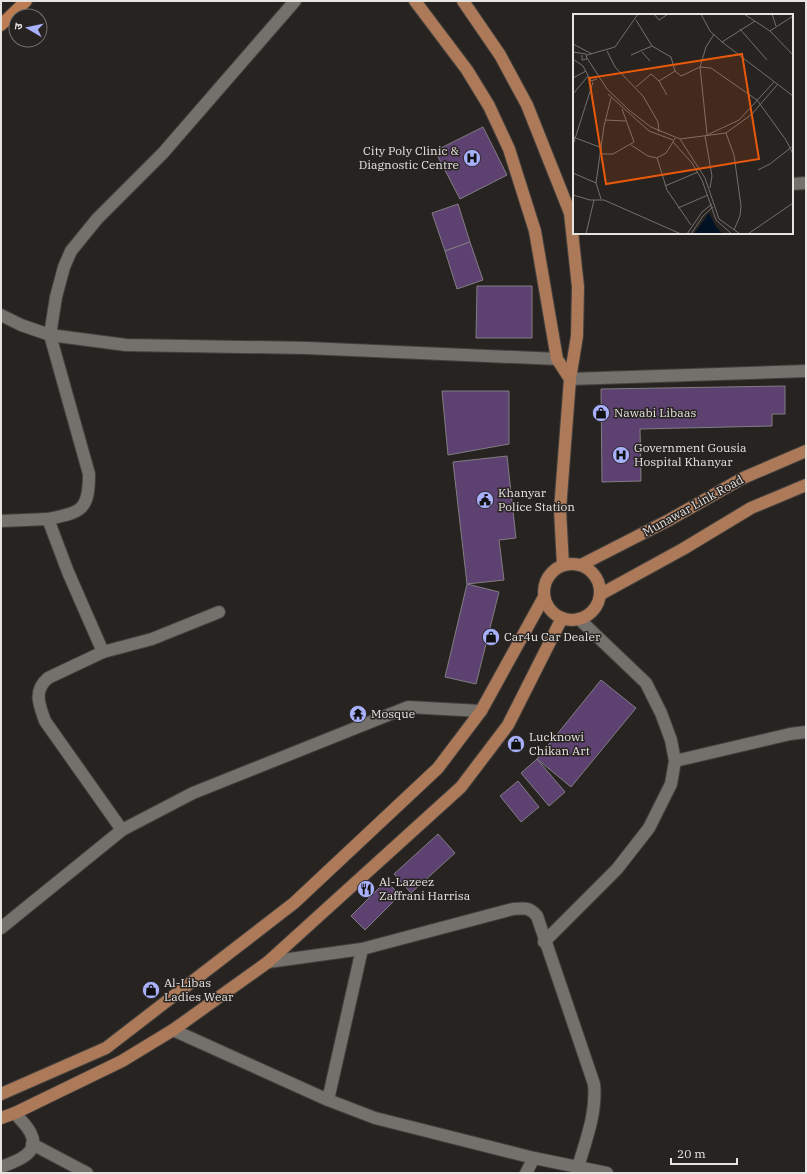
<svg xmlns="http://www.w3.org/2000/svg" width="807" height="1174" viewBox="0 0 807 1174" font-family="'IBM Plex Serif','Noto Sans Devanagari',serif">
<rect width="100%" height="100%" fill="#272320"/>
<!-- building -->
<g fill="#5d4170" stroke="#817e83">
<path d="M483,127l24,48 -47,24 -25,-48z"/>
<path d="M458,204l12,38 -25,9 -13,-38z"/>
<path d="M470,242l13,38 -26,9 -12,-38z"/>
<path d="M477,286h55v52h-56z"/>
<path d="M785,386v28h-13v12l-132,3 1,52 -39,1 -1,-93z"/>
<path d="M442,391h67v53l-61,11z"/>
<path d="M507,456l9,82 -17,2 5,40 -37,4 -14,-122z"/>
<path d="M467,584l32,8 -23,92 -31,-7z"/>
<path d="M601,680l35,28 -65,79 -34,-28z"/>
<path d="M537,759l28,33 -16,14 -28,-33z"/>
<path d="M518,781l21,26 -18,15 -21,-26z"/>
<path d="M438,834l17,19 -44,40 -17,-19z"/>
<path d="M386,881l14,14 -35,35 -14,-14z"/>
</g>
<g fill="none" stroke-linecap="round" stroke-linejoin="round">
<defs>
<g id="minor">
<path d="M792,184l14,-1"/>
<path d="M1,315l20,10 29,10 76,10 181,3 250,11"/>
<path d="M570,379l236,-8"/>
<path d="M1,521l47,-2"/>
<path d="M103,652l49,-13 67,-27"/>
<path d="M675,761l115,-27 16,-2"/>
<path d="M122,830l-77,-109c-6,-17 -12,-30 3,-43l55,-26 -35,-80 -20,-53c33,-7 41,-8 41,-45l-39,-139 6,-38 8,-30 7,-16 26,-32 66,-66 132,-152"/>
<path d="M1,928l121,-98 71,-37 215,-86 73,4"/>
<path d="M544,942l73,-73 32,-41 22,-44 4,-23 -4,-21 -10,-27 -15,-30 -67,-64"/>
<path d="M268,962l94,-13 151,-40c11,-1 17,-2 24,7l57,168c3,28 -8,56 -16,83"/>
<path d="M173,1030l155,70 47,18 159,40 73,15"/>
<path d="M328,1100l34,-151"/>
<path d="M32,1144l55,29"/>
<path d="M1,1167c13,-5 40,-13 30,-33 -3,-8 -11,-14 -16,-21"/>
<path d="M526,1173l8,-15"/>
</g>
<g id="primary">
<path d="M415,1l52,69 22,36 20,43 26,82 22,128 13,20"/>
<path d="M463,1l37,54 27,50 43,108 8,74 -1,49 -7,43 -10,131 3,55"/>
<circle cx="572" cy="592" r="28"/>
<path d="M581,565l88,-45 74,-42 63,-27"/>
<path d="M601,594l82,-45 68,-41 55,-23"/>
<path d="M1,1094l105,-46 188,-145 144,-135 43,-57 63,-114"/>
<path d="M1,1118l14,-5 107,-52 51,-31 95,-68 193,-175 47,-62 54,-107"/>
</g>
<path id="trunk" d="M1,25l25,-24"/>
</defs>
<!-- minor casing -->
<use href="#minor" stroke="#43403e" stroke-width="14"/>
<!-- primary casing -->
<use href="#primary" stroke="#43403e" stroke-width="14"/>
<!-- trunk casing -->
<use href="#trunk" stroke="#43403e" stroke-width="14"/>
<!-- minor -->
<use href="#minor" stroke="#74706c" stroke-width="12"/>
<!-- primary -->
<use href="#primary" stroke="#ac7959" stroke-width="12"/>
<!-- trunk -->
<use href="#trunk" stroke="#be7c53" stroke-width="12"/>
</g>
<!-- icons -->
<defs>
<symbol id="hospital-disc" viewBox="-11 -11 22 22"><circle r="9.5" fill="#a9b0fc" stroke="#272320"/><path d="M-5-5h3v3.5h4V-5h3V5h-3V1.5h-4V5h-3Z" fill="#111"/></symbol>
<symbol id="shop-disc" viewBox="-11 -11 22 22"><circle r="9.5" fill="#a9b0fc" stroke="#272320"/><path d="M-5-2.5h2.3a2.7 3.5 0 0 1 5.4 0H5L5.5 6h-11ZM-1.5-2.5h3a1.5 2.3 0 0 0-3 0Z" fill="#111"/></symbol>
<symbol id="civic-disc" viewBox="-11 -11 22 22"><circle r="9.5" fill="#a9b0fc" stroke="#272320"/><path d="M-.6-6.5H3V-4.5H.6V-3L4-1V1h2V6H-6V1h2V-1L-.6-3ZM-1.2 2.5V6h2.4V2.5Z" fill="#111"/></symbol>
<symbol id="temple-disc" viewBox="-11 -11 22 22"><circle r="9.5" fill="#a9b0fc" stroke="#272320"/><path d="M0-6L5-2H3V0L6.5 2.5H4V6H1.5V3h-3V6H-4V2.5H-6.5L-3 0V-2H-5Z" fill="#111"/></symbol>
<symbol id="restaurant-disc" viewBox="-11 -11 22 22"><circle r="9.5" fill="#a9b0fc" stroke="#272320"/><path d="M-5-6h1v4h1v-4h1v4h1v-4h1v5L-1.5 .5V6h-2V.5L-5-1ZM5-6V6H3V1.5H1.5Q1.5-4 5-6Z" fill="#111"/></symbol>
</defs>
<g fill-rule="evenodd">
<use href="#hospital-disc" x="462" y="148" width="20" height="20"/>
<use href="#shop-disc" x="591" y="403" width="20" height="20"/>
<use href="#hospital-disc" x="611" y="445" width="20" height="20"/>
<use href="#civic-disc" x="475" y="490" width="20" height="20"/>
<use href="#shop-disc" x="481" y="627" width="20" height="20"/>
<use href="#temple-disc" x="348" y="704" width="20" height="20"/>
<use href="#shop-disc" x="506" y="734" width="20" height="20"/>
<use href="#restaurant-disc" x="356" y="879" width="20" height="20"/>
<use href="#shop-disc" x="141" y="980" width="20" height="20"/>
</g>
<g text-anchor="middle" stroke-width="3" stroke-linejoin="round" paint-order="stroke">
<!-- poi labels -->
<g font-size="12" fill="#e6e3e1" stroke="#272320" text-anchor="start">
<text x="459" y="155" text-anchor="end">City Poly Clinic &amp;<tspan x="459" dy="14">Diagnostic Centre</tspan></text>
<text x="614" y="417">Nawabi Libaas</text>
<text x="634" y="452">Government Gousia<tspan x="634" dy="14">Hospital Khanyar</tspan></text>
<text x="498" y="497">Khanyar<tspan x="498" dy="14">Police Station</tspan></text>
<text x="504" y="641">Car4u Car Dealer</text>
<text x="371" y="718">Mosque</text>
<text x="529" y="741">Lucknowi<tspan x="529" dy="14">Chikan Art</tspan></text>
<text x="379" y="886">Al-Lazeez<tspan x="379" dy="14">Zaffrani Harrisa</tspan></text>
<text x="164" y="987">Al-Libas<tspan x="164" dy="14">Ladies Wear</tspan></text>
</g>
<!-- street labels -->
<g font-size="12" fill="#e6e3e1" stroke="#272320">
<text transform="translate(693 506) rotate(-29)" y="4">Munawar Link Road</text>
</g>
</g>
<!-- overview -->
<g transform="translate(573 14)">
<rect width="220" height="220" fill="#272320"/>
<path d="M136,199l7,14 7,7h-29z" fill="#001224"/>
<path fill="none" stroke="#73706d" stroke-width="1" d="M81,0l5,6 9,-6M128,0l9,17 12,11 71,54M171,0l26,17 23,24M199,0l4,12M63,6l16,26 19,11 4,14M167,15l27,31M197,17l23,-15M149,28l33,-21M0,30l19,10M34,37l8,16 28,29 15,26 1,10M0,38l13,2 1,5 -5,1v-5M69,38l8,9M14,41l28,-8 23,-33M58,41l21,-9M14,44l20,31 23,22 21,16 29,12 46,-6 26,-19 25,-29M0,45l10,7 8,15 6,-2M0,64l13,-7M86,67l8,14M63,73l15,-13 8,7 16,-10 6,5 19,-9 11,1 46,32 29,40 7,14M0,80l15,-18M35,80l41,37 24,9M32,106l21,1M153,119l8,22 7,51 -1,10 -6,14M134,120l-7,-67 6,-20 8,-13M132,122l7,40 -2,12M132,122l34,-16 35,-38M0,123l29,11M102,124l-2,4 19,21 10,17 14,40 16,14M107,125l25,39 14,41 21,15M0,131l20,-63M58,131l17,11 9,2 9,-5 7,-11M29,140h11l21,-12 -12,-33M84,144l10,32 24,35M185,156l12,-6 23,-18M0,159l23,10M92,172l33,-14M0,181l17,5h14l77,34M28,185l-5,-16 8,-57 7,-28M105,194l30,-13M13,220l8,-34M114,220l15,-22 10,-8M118,220l12,-18 10,-9M175,220l45,-31"/>
<path fill="#e8590c" fill-opacity="0.15" stroke="#e8590c" stroke-width="2" d="M169,40l17,105 -153,25 -17,-106z"/>
<rect width="220" height="220" fill="none" stroke="#e6e3e1" stroke-width="2"/>
</g>
<!-- border -->
<rect width="807" height="1174" fill="none" stroke="#e6e3e1" stroke-width="4"/>
<!-- north arrow -->
<g transform="translate(28 28) rotate(279)"><circle r="19" fill="#272320" stroke="#73706d"/>
<path d="M0-3L7 15L0 10L-7 15Z" fill="#a9b0fc"/>
<text y="-6" font-size="11" font-weight="bold" text-anchor="middle" fill="#e6e3e1">उ</text>
</g>
<!-- scale -->
<path d="M671 1158v6h66v-6" fill="none" stroke="#e6e3e1" stroke-width="2"/>
<text x="677" y="1158" font-size="12" fill="#e6e3e1" stroke="#272320" stroke-width="3" paint-order="stroke">20 m</text>
</svg>
